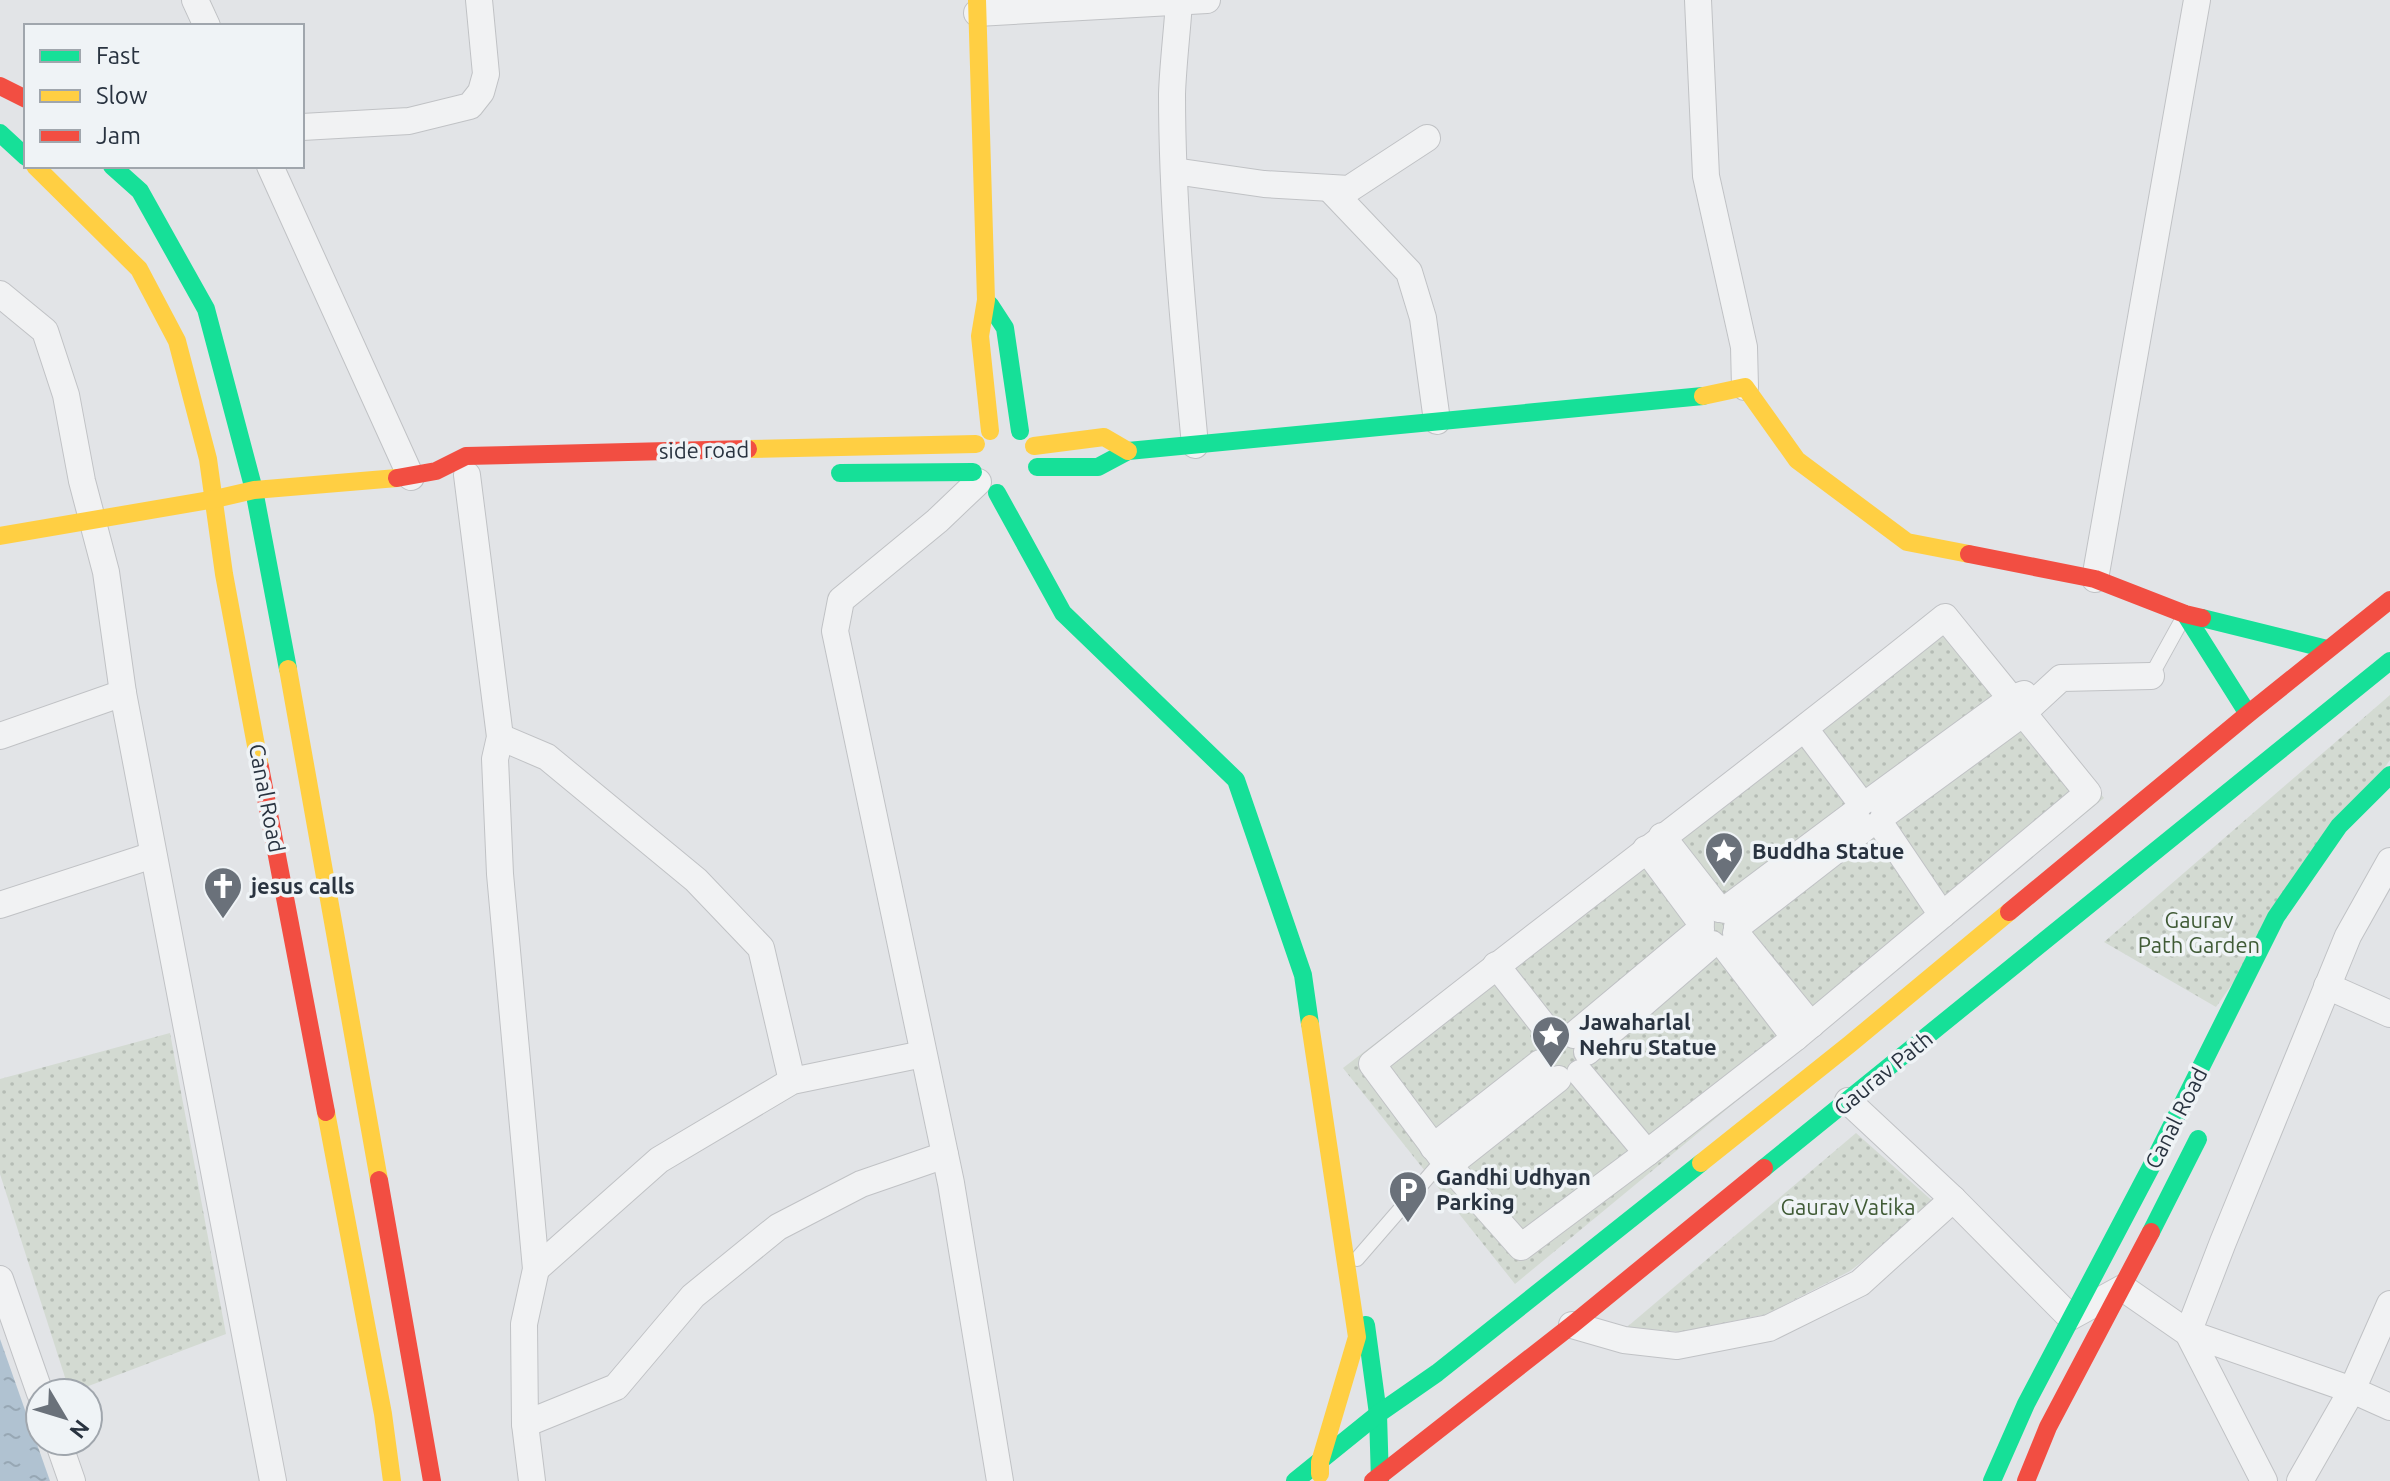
<svg xmlns="http://www.w3.org/2000/svg" width="2390" height="1481" viewBox="0 0 2390 1481" font-family="Ubuntu,sans-serif">
<defs>
<pattern id="park-dots" width="8" height="8" patternUnits="userSpaceOnUse" patternTransform="scale(2)"><rect width="8" height="8" fill="#d3dad2"/><path d="M2 2h.1M6 6h.1" fill="none" stroke="#b5bcb5" stroke-width="1.8" stroke-linecap="round"/></pattern>
<pattern id="water-ripples" width="26" height="14" patternUnits="userSpaceOnUse" patternTransform="scale(2)"><rect width="26" height="14" fill="#b0c2d1"/><path d="M2 4q2-2 4 0t4 0M15 11q2-2 4 0t4 0" fill="none" stroke="#97a7b4"/></pattern>
</defs>
<rect width="100%" height="100%" fill="#e2e4e7"/>
<!-- park -->
<g fill="url(#park-dots)">
<path d="M1947,604l157,194 -589,486 -172,-216z"/>
<path d="M2390,695v65l-174,247 -112,-65z"/>
<path d="M170,1033l56,301 -156,59 -70,-219v-95z"/>
<path d="M1856,1133l81,72 -87,66 -83,43 -87,18 -53,-5z"/>
</g>
<!-- water -->
<path fill="url(#water-ripples)" d="M0,1339l50,142h-50z"/>
<g fill="none" stroke-linecap="round" stroke-linejoin="round">
<defs>
<g id="lane">
<path d="M2151,676l32,-58"/>
<path d="M1357,1259l78,-90"/>
</g>
<g id="street">
<path d="M195,0l12,26"/>
<path d="M1698,0l8,176 38,171 1,40"/>
<path d="M1179,2c-2,31 -6,62 -7,92 0,117 12,234 23,351"/>
<path d="M977,13l230,-13"/>
<path d="M302,127l107,-6 61,-15 11,-14 5,-18 -7,-74"/>
<path d="M270,166l141,311"/>
<path d="M1174,171l90,13 85,5 78,-51"/>
<path d="M1330,189l79,83 14,46 14,103"/>
<path d="M0,294l45,37 21,64 16,86 24,91 17,121 150,788"/>
<path d="M467,475l33,262 -5,22 5,115 36,395 -12,55 1,100 7,57"/>
<path d="M978,482l-41,39 -96,79 -6,31 116,552 49,298"/>
<path d="M2095,579l102,-579"/>
<path d="M1945,617l143,176 -293,245 -148,115 -126,94 -79,-89 -70,-94c190,-151 384,-295 573,-447z"/>
<path d="M1805,729l56,74"/>
<path d="M0,736l123,-43"/>
<path d="M500,737l47,20 149,123 65,68 31,133"/>
<path d="M1873,799l137,-100 14,-5"/>
<path d="M1884,815l138,-101 39,-36 90,-2"/>
<path d="M1880,823l62,92"/>
<path d="M1662,836l57,73"/>
<path d="M1646,849l55,74"/>
<path d="M2390,861l-42,75 -125,306 -35,91 164,57 38,17"/>
<path d="M0,905l153,-50"/>
<path d="M1725,910l131,-98"/>
<path d="M1737,927l129,-100"/>
<path d="M1736,933l75,92"/>
<path d="M1726,948l69,90"/>
<path d="M1496,965l55,70"/>
<path d="M2327,986l63,28"/>
<path d="M1574,1035l127,-106"/>
<path d="M1587,1052l125,-108"/>
<path d="M1580,1073l67,80"/>
<path d="M1848,1101l105,98 117,118 53,-29 65,45 76,148"/>
<path d="M1433,1147l107,-84"/>
<path d="M1448,1166l110,-87"/>
<path d="M536,1269l123,-109 133,-79 131,-27"/>
<path d="M0,1279l40,114"/>
<path d="M1572,1325l52,15 53,6 92,-18 91,-45 93,-84"/>
<path d="M525,1424l91,-37 77,-91 85,-69 83,-43 84,-29"/>
<path d="M58,1441l14,40"/>
<path d="M2300,1481l52,-91 38,-86"/>
</g>
</defs>
<!-- lane casing -->
<use href="#lane" stroke="#c0c2c5" stroke-width="16"/>
<!-- street casing -->
<use href="#street" stroke="#c0c2c5" stroke-width="28"/>
<!-- lane -->
<use href="#lane" stroke="#f1f2f3" stroke-width="14"/>
<!-- street -->
<use href="#street" stroke="#f1f2f3" stroke-width="26"/>
<!-- fast -->
<g stroke="#16e098" stroke-width="18">
<path d="M0,133l26,24"/>
<path d="M112,166l28,25 66,118 48,181 34,179"/>
<path d="M990,305l15,23 15,103"/>
<path d="M1037,467h61l30,-16 575,-55"/>
<path d="M840,473l133,-1"/>
<path d="M997,493l66,120 173,167 67,195 7,49"/>
<path d="M2185,614l63,100"/>
<path d="M2202,618l125,31"/>
<path d="M1764,1168l626,-507"/>
<path d="M2151,1232l47,-93"/>
<path d="M1366,1325l12,89 2,67"/>
<path d="M1295,1481l83,-67 59,-41 264,-210"/>
<path d="M1992,1481l34,-77 126,-239 124,-248 63,-91 51,-51"/>
</g>
<!-- slow -->
<g stroke="#ffcf43" stroke-width="18">
<path d="M977,0l9,300 -6,36 10,95"/>
<path d="M35,166l104,103 38,72 31,118 16,115 36,193"/>
<path d="M1703,396l42,-9 52,73 110,82 62,12"/>
<path d="M1034,446l70,-9 24,14"/>
<path d="M748,449l228,-5"/>
<path d="M0,536l215,-37 39,-9 143,-12"/>
<path d="M288,669l91,511"/>
<path d="M1310,1024l47,313 -37,125v12"/>
<path d="M326,1112l57,302 9,67"/>
<path d="M1701,1163l149,-119 159,-132"/>
</g>
<!-- jam -->
<g stroke="#f24e42" stroke-width="18">
<path d="M0,86l26,13"/>
<path d="M397,478l39,-7 30,-15 282,-7"/>
<path d="M1969,554l126,25 90,35 17,4"/>
<path d="M260,767l66,345"/>
<path d="M2009,912l239,-198 142,-114"/>
<path d="M379,1180l53,301"/>
<path d="M1373,1481l199,-156 192,-157"/>
<path d="M2026,1481l22,-54 103,-195"/>
</g>
</g>
<!-- icons -->
<defs>
<symbol id="sight-pin" viewBox="-11 -11 22 30"><path d="M0 17L-7.5 6A9.5 9.5 0 1 1 7.5 6Z" fill="#6a717a" stroke="#eff3f6"/><path d="M0-6L1.8-2.2L6-1.7L2.9 1.2L3.7 5.4L0 3.3L-3.7 5.4L-2.9 1.2L-6-1.7L-1.8-2.2Z" fill="#fff"/></symbol>
<symbol id="church-pin" viewBox="-11 -11 22 30"><path d="M0 17L-7.5 6A9.5 9.5 0 1 1 7.5 6Z" fill="#6a717a" stroke="#eff3f6"/><path d="M-1.2-6h2.4v3.5h3.3v2.4h-3.3V6h-2.4V-.1h-3.3v-2.4h3.3Z" fill="#fff"/></symbol>
<symbol id="parking-pin" viewBox="-11 -11 22 30"><path d="M0 17L-7.5 6A9.5 9.5 0 1 1 7.5 6Z" fill="#6a717a" stroke="#eff3f6"/><path d="M-3.5-5.5H1a3.5 3.5 0 0 1 0 7H-1V5.5H-3.5ZM-1-3.4V-.6H.8a1.4 1.4 0 0 0 0-2.8Z" fill="#fff"/></symbol>
</defs>
<g fill-rule="evenodd">
<use href="#sight-pin" x="1702" y="829" width="44" height="60"/>
<use href="#church-pin" x="201" y="864" width="44" height="60"/>
<use href="#sight-pin" x="1529" y="1013" width="44" height="60"/>
<use href="#parking-pin" x="1386" y="1168" width="44" height="60"/>
</g>
<g text-anchor="middle" stroke-width="7" stroke-linejoin="round" paint-order="stroke">
<!-- street labels -->
<g font-size="22" fill="#293340" stroke="#eff3f6">
<text transform="translate(704 450) rotate(-1)" y="8">side road</text>
<text transform="translate(267 798) rotate(79)" y="8">Canal Road</text>
<text transform="translate(1883 1073) rotate(-39)" y="8">Gaurav Path</text>
<text transform="translate(2176 1118) rotate(-63)" y="8">Canal Road</text>
</g>
<!-- poi labels -->
<g font-size="22" font-weight="bold" fill="#293340" stroke="#eff3f6" text-anchor="start">
<text x="1752" y="859">Buddha Statue</text>
<text x="251" y="894">jesus calls</text>
<text x="1579" y="1030">Jawaharlal<tspan x="1579" dy="25">Nehru Statue</tspan></text>
<text x="1436" y="1185">Gandhi Udhyan<tspan x="1436" dy="25">Parking</tspan></text>
</g>
<!-- park labels -->
<g font-size="22" fill="#405b36" stroke="#eff3f6">
<text x="2199" y="928">Gaurav<tspan x="2199" dy="25">Path Garden</tspan></text>
<text x="1848" y="1215">Gaurav Vatika</text>
</g>
</g>
<!-- legend -->
<rect x="24" y="24" width="280" height="144" fill="#eff3f6" stroke="#a0a6ad" stroke-width="2"/>
<rect x="40" y="50" width="40" height="12" fill="#16e098" stroke="#a0a6ad" stroke-width="2"/>
<text x="96" y="64" font-size="24" fill="#293340">Fast</text>
<rect x="40" y="90" width="40" height="12" fill="#ffcf43" stroke="#a0a6ad" stroke-width="2"/>
<text x="96" y="104" font-size="24" fill="#293340">Slow</text>
<rect x="40" y="130" width="40" height="12" fill="#f24e42" stroke="#a0a6ad" stroke-width="2"/>
<text x="96" y="144" font-size="24" fill="#293340">Jam</text>
<!-- north arrow -->
<g transform="translate(64 1417) rotate(128)"><circle r="38" fill="#eff3f6" stroke="#a0a6ad" stroke-width="2"/>
<path d="M0-6L14 30L0 20L-14 30Z" fill="#6a717a"/>
<text y="-12" font-size="22" font-weight="bold" text-anchor="middle" fill="#293340">N</text>
</g>
</svg>
